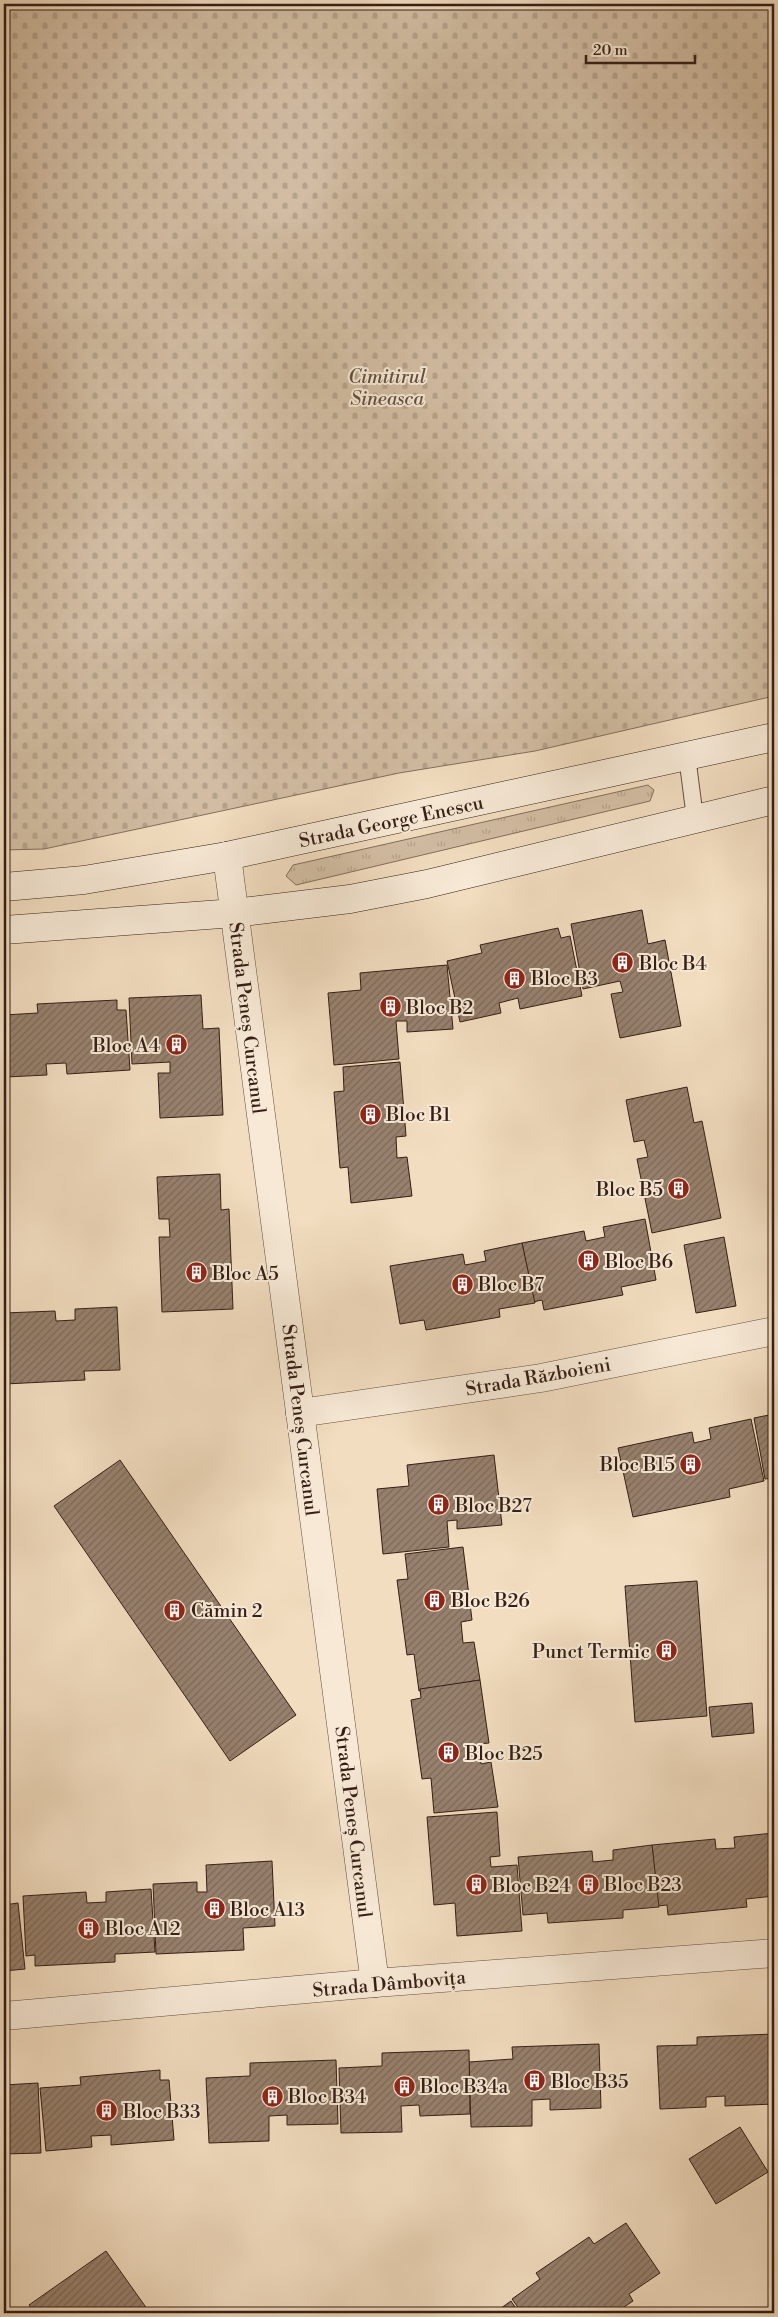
<svg xmlns="http://www.w3.org/2000/svg" width="778" height="2317" viewBox="0 0 778 2317" font-family="'Libre Bodoni',serif">
<defs>
<pattern id="grass-tufts" width="24" height="20" patternUnits="userSpaceOnUse" patternTransform="scale(1.25)"><rect width="24" height="20" fill="#d2bda3"/><path d="M3 7l-1-3M5 7V3M7 7l1-3M15 17l-1-3M17 17v-4M19 17l1-3" fill="none" stroke="#b5a28b"/></pattern>
<pattern id="cemetery-stones" width="16" height="16" patternUnits="userSpaceOnUse" patternTransform="scale(1.25)"><rect width="16" height="16" fill="#d2bda3"/><path d="M2 7V4a2 2 0 0 1 4 0v3zM10 15v-3a2 2 0 0 1 4 0v3z" fill="#b5a28b"/></pattern>
<pattern id="building-hatch" width="6" height="6" patternUnits="userSpaceOnUse" patternTransform="scale(1.25)"><rect width="6" height="6" fill="#97816e"/><path d="M-1 1l2-2M0 6l6-6M5 7l2-2" fill="none" stroke="#7c6959"/></pattern>
</defs>
<rect width="100%" height="100%" fill="#f2ddc0"/>
<filter id="stains"><feTurbulence type="fractalNoise" baseFrequency=".004" numOctaves="4"/><feColorMatrix values="0 0 0 0 .2 0 0 0 0 .09 0 0 0 0 .02 0 0 0 .5 -.17"/></filter>
<radialGradient id="worn" r=".72"><stop offset=".6" stop-color="#630" stop-opacity="0"/><stop offset="1" stop-color="#630" stop-opacity=".3"/></radialGradient>
<!-- grass -->
<path fill="url(#grass-tufts)" stroke="#836e5c" d="M648,785l6,5 -4,11 -354,84 -10,-9 7,-11z"/>
<!-- cemetery -->
<path fill="url(#cemetery-stones)" stroke="#836e5c" d="M4,4h770v692l-239,55 -136,22 -355,76 -40,1z"/>
<!-- building -->
<g fill="url(#building-hatch)" stroke="#341e15">
<path d="M642,910l6,34 17,-4 16,86 -61,12 -9,-44 12,-2 -3,-11 -37,8 -12,-65z"/>
<path d="M558,928l3,10 9,-2 12,60 -62,13 -2,-11 -19,5 2,10 -41,9 -13,-61 35,-8 -2,-8z"/>
<path d="M447,965l6,64 -46,3v-11h-11l3,38 -65,6 -6,-72 33,-3 -1,-17z"/>
<path d="M201,995l2,34 16,-1 4,87 -63,3 -2,-45h12v-11l-38,2 -3,-66z"/>
<path d="M117,1000v10h9l4,60 -63,4 -1,-11 -20,1 1,11 -41,2 -2,-62 34,-2 -1,-9z"/>
<path d="M400,1062l6,74 -10,1 1,21 10,-1 5,39 -61,7 -3,-36 -8,1 -6,-76 10,-1 -1,-24z"/>
<path d="M687,1087l7,36 8,-2 19,97 -69,15 -15,-74 11,-2 -4,-17 -10,2 -8,-42z"/>
<path d="M220,1174l1,36 8,-1 4,100 -71,3 -3,-75h11l-1,-18h-10l-2,-42z"/>
<path d="M645,1219l11,61 -35,7 2,8 -79,15 -2,-10 -9,2 -11,-59 62,-12 2,10 19,-4 -2,-10z"/>
<path d="M724,1237l12,69 -40,7 -12,-68z"/>
<path d="M522,1243l13,60 -36,6 1,8 -74,13 -2,-10 -24,4 -10,-58 73,-12 2,11 21,-4 -2,-10z"/>
<path d="M117,1307l3,63 -36,1 1,9 -80,4 -1,-71 51,-2 1,10 19,-1v-11z"/>
<path d="M774,1414v64l-9,1 -11,-61z"/>
<path d="M751,1419l13,62 -35,8 1,8 -97,20 -15,-69 74,-16 2,11 17,-4 -2,-11z"/>
<path d="M494,1455l8,70 -45,4v-9l-10,1 2,26 -66,7 -6,-65 32,-3 -2,-21z"/>
<path d="M120,1460l176,255 -66,46 -176,-255z"/>
<path d="M463,1547l9,73 -11,2 2,21 11,-1 6,38 -61,11 -5,-37 -7,1 -10,-75 11,-1 -3,-25z"/>
<path d="M697,1581l10,135 -72,6 -10,-136z"/>
<path d="M480,1680l9,63 -11,1 3,20 10,-2 7,45 -64,6 -3,-35 -9,1 -11,-79 10,-2 -1,-9z"/>
<path d="M752,1703l2,30 -42,4 -3,-30z"/>
<path d="M497,1812l3,44 -10,1 1,10 26,-2 5,66 -65,5 -2,-33 -21,2 -7,-88z"/>
<path d="M774,1833v63l-28,3 1,8 -79,8 -1,-10 -9,1 -6,-61 63,-6 1,10 19,-1 -1,-11z"/>
<path d="M652,1845l7,62 -36,3v8l-75,5 -1,-10 -24,2 -5,-58 74,-6 1,11 20,-2v-10z"/>
<path d="M272,1861l3,65 -32,2 1,22 -88,4 -3,-70 44,-2v10h10l-1,-27z"/>
<path d="M151,1889l4,63 -40,2v8l-80,4v-11l-9,1 -3,-60 63,-4 1,11 19,-1v-10z"/>
<path d="M18,1903l7,66 -21,2v-66z"/>
<path d="M774,2034v70l-49,2v-10l-19,1v10l-46,2 -3,-63 40,-1v-8z"/>
<path d="M599,2044l2,64 -51,2v-11l-18,1v26l-61,1 -2,-65 44,-3 -1,-12z"/>
<path d="M469,2050l1,64 -50,2 -1,-11 -18,1 1,26 -61,1 -2,-65 43,-2v-13z"/>
<path d="M336,2060l2,64 -51,1v-10l-18,1v25l-60,2 -3,-65 44,-2v-13z"/>
<path d="M160,2070v10h9l5,60 -63,5v-10l-20,1 1,11 -46,4 -6,-63 41,-3 -1,-8z"/>
<path d="M38,2083l3,70 -37,1v-69z"/>
<path d="M740,2127l28,45 -52,32 -27,-45z"/>
<path d="M626,2223l34,50 -31,21 4,7 -18,12h-93l-10,-14 28,-20 -4,-6 53,-36 5,7z"/>
<path d="M106,2251l44,62h-115l-6,-8z"/>
<path d="M4,2260l3,46h-3z"/>
<path d="M511,2301l8,12h-25z"/>
</g>
<g fill="none" stroke-linecap="round" stroke-linejoin="round">
<defs>
<path id="lane" d="M687,756l8,62"/>
<g id="street">
<path d="M227,856l148,1127"/>
<path d="M300,1413l241,-35 233,-47"/>
<path d="M4,2016l371,-33 399,-30"/>
</g>
<g id="secondary">
<path d="M4,887l80,-7 143,-24 547,-119"/>
<path d="M4,930l231,-17 115,-14 77,-15 347,-84"/>
</g>
</defs>
<!-- lane casing -->
<use href="#lane" stroke="#644e40" stroke-width="18"/>
<!-- street casing -->
<use href="#street" stroke="#644e40" stroke-width="29"/>
<!-- secondary casing -->
<use href="#secondary" stroke="#341e15" stroke-width="29"/>
<!-- lane -->
<use href="#lane" stroke="#f7e9d6" stroke-width="16"/>
<!-- street -->
<use href="#street" stroke="#f7e9d6" stroke-width="28"/>
<!-- secondary -->
<use href="#secondary" stroke="#f7e9d6" stroke-width="28"/>
</g>
<!-- icons -->
<defs>
<symbol id="building-disc" viewBox="-11 -11 22 22"><circle r="9.5" fill="#8f2418" stroke="#f7e9d6"/><path d="M-4-6H4V6H1V3H-1V6H-4ZM-2.5-4.3h1.7v1.8h-1.7ZM.8-4.3h1.7v1.8H.8ZM-2.5-1h1.7V.8h-1.7ZM.8-1h1.7V.8H.8Z" fill="#fff"/></symbol>
</defs>
<g fill-rule="evenodd">
<use href="#building-disc" x="610" y="950" width="25" height="25"/>
<use href="#building-disc" x="502" y="966" width="25" height="25"/>
<use href="#building-disc" x="378" y="994" width="25" height="25"/>
<use href="#building-disc" x="164" y="1032" width="25" height="25"/>
<use href="#building-disc" x="358" y="1102" width="25" height="25"/>
<use href="#building-disc" x="666" y="1176" width="25" height="25"/>
<use href="#building-disc" x="576" y="1248" width="25" height="25"/>
<use href="#building-disc" x="184" y="1260" width="25" height="25"/>
<use href="#building-disc" x="450" y="1272" width="25" height="25"/>
<use href="#building-disc" x="678" y="1452" width="25" height="25"/>
<use href="#building-disc" x="426" y="1492" width="25" height="25"/>
<use href="#building-disc" x="422" y="1588" width="25" height="25"/>
<use href="#building-disc" x="162" y="1598" width="25" height="25"/>
<use href="#building-disc" x="654" y="1638" width="25" height="25"/>
<use href="#building-disc" x="436" y="1740" width="25" height="25"/>
<use href="#building-disc" x="576" y="1872" width="25" height="25"/>
<use href="#building-disc" x="464" y="1872" width="25" height="25"/>
<use href="#building-disc" x="202" y="1896" width="25" height="25"/>
<use href="#building-disc" x="76" y="1916" width="25" height="25"/>
<use href="#building-disc" x="522" y="2068" width="25" height="25"/>
<use href="#building-disc" x="392" y="2074" width="25" height="25"/>
<use href="#building-disc" x="260" y="2084" width="25" height="25"/>
<use href="#building-disc" x="94" y="2098" width="25" height="25"/>
</g>
<g text-anchor="middle" stroke-width="4" stroke-linejoin="round" paint-order="stroke">
<!-- park labels -->
<g font-size="19" font-style="italic" fill="#634e40" stroke="#f7e9d6">
<text x="387" y="383">Cimitirul<tspan x="387" dy="22">Sineasca</tspan></text>
</g>
<!-- street labels -->
<g font-size="19" fill="#341e15" stroke="#f7e9d6">
<text transform="translate(391 821) rotate(-12)" y="7">Strada George Enescu</text>
<text transform="translate(248 1018) rotate(83)" y="7">Strada Peneș Curcanul</text>
<text transform="translate(538 1376) rotate(-10)" y="7">Strada Războieni</text>
<text transform="translate(301 1420) rotate(83)" y="7">Strada Peneș Curcanul</text>
<text transform="translate(354 1822) rotate(83)" y="7">Strada Peneș Curcanul</text>
<text transform="translate(389 1983) rotate(-5)" y="7">Strada Dâmbovița</text>
</g>
<!-- poi labels -->
<g font-size="19" fill="#341e15" stroke="#f7e9d6" text-anchor="start">
<text x="639" y="970">Bloc B4</text>
<text x="531" y="985">Bloc B3</text>
<text x="406" y="1014">Bloc B2</text>
<text x="160" y="1052" text-anchor="end">Bloc A4</text>
<text x="386" y="1121">Bloc B1</text>
<text x="663" y="1196" text-anchor="end">Bloc B5</text>
<text x="605" y="1268">Bloc B6</text>
<text x="212" y="1280">Bloc A5</text>
<text x="478" y="1291">Bloc B7</text>
<text x="675" y="1471" text-anchor="end">Bloc B15</text>
<text x="455" y="1512">Bloc B27</text>
<text x="451" y="1607">Bloc B26</text>
<text x="191" y="1617">Cămin 2</text>
<text x="650" y="1658" text-anchor="end">Punct Termic</text>
<text x="465" y="1760">Bloc B25</text>
<text x="604" y="1891">Bloc B23</text>
<text x="492" y="1892">Bloc B24</text>
<text x="230" y="1916">Bloc A13</text>
<text x="105" y="1935">Bloc A12</text>
<text x="551" y="2088">Bloc B35</text>
<text x="420" y="2093">Bloc B34a</text>
<text x="288" y="2103">Bloc B34</text>
<text x="123" y="2118">Bloc B33</text>
</g>
</g>
<!-- margin -->
<rect width="778" height="2317" fill="none" stroke="#f2ddc0" stroke-width="20"/>
<rect x="5" y="5" width="768" height="2307" fill="none" stroke="#341e15" stroke-width="2.5"/>
<rect x="10" y="10" width="758" height="2297" fill="none" stroke="#341e15"/>
<!-- scale -->
<path d="M586 55v8h109v-8" fill="none" stroke="#341e15" stroke-width="2.5"/>
<text x="593" y="55" font-size="15" fill="#341e15" stroke="#f7e9d6" stroke-width="4" paint-order="stroke">20 m</text>
<rect width="100%" height="100%" filter="url(#stains)"/>
<rect width="100%" height="100%" fill="url(#worn)"/>
</svg>
